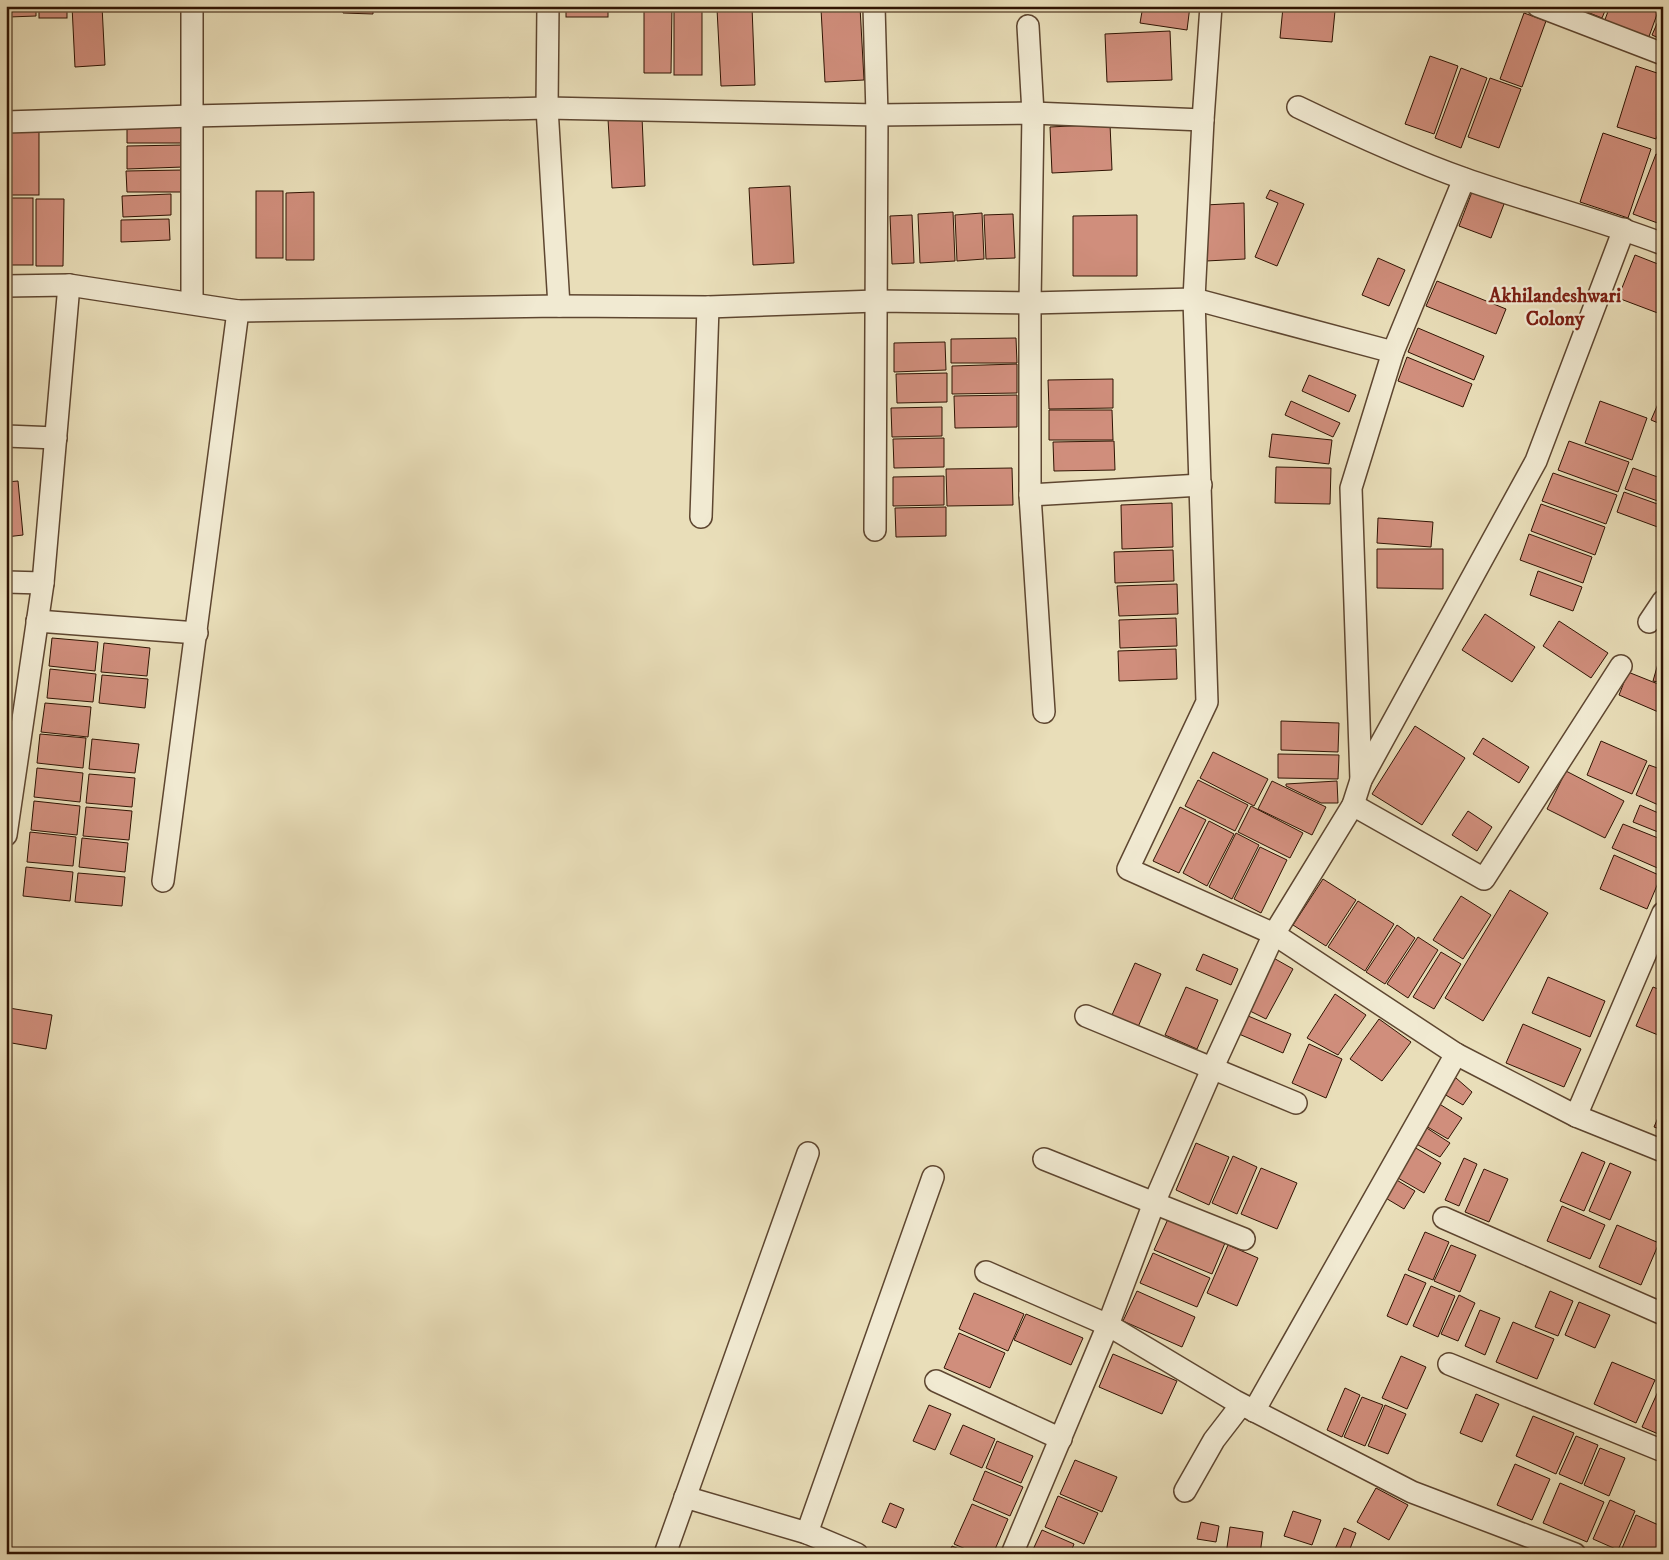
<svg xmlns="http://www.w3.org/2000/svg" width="1669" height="1560" viewBox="0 0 1669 1560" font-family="'IM FELL DW Pica',serif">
<rect width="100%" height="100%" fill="#e9deb9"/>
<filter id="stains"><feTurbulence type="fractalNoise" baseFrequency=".004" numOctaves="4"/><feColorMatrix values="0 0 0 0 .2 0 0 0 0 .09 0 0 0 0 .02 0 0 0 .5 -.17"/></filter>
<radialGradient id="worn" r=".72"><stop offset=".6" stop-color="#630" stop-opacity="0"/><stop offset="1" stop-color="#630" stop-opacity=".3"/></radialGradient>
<!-- building -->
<g fill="#d08e7c" stroke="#301403">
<path d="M9,6h27v10l-27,1z"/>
<rect x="39" y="6" width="28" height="12"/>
<path d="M72,6h30l3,59 -30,2z"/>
<path d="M343,6h30v8l-30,-1z"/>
<rect x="566" y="6" width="42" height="11"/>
<path d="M672,6l-1,67h-27v-66z"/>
<path d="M1143,6h47l-3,24 -47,-7z"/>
<path d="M1572,6h35l-5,12z"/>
<path d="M1610,6h50l-13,36 -44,-17z"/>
<path d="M752,7l3,78 -34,1 -4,-77z"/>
<path d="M860,7l4,73 -39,2 -4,-73z"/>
<path d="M1283,7l52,4 -3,31 -52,-4z"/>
<rect x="674" y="8" width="28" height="67"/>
<path d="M1663,10v30l-11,-5z"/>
<path d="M1524,13l22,8 -24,66 -22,-8z"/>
<rect x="6" y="25" width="2" height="67"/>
<path d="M1170,31l2,49 -65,2 -2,-48z"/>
<path d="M1430,56l28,10 -24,68 -29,-10z"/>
<path d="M1636,66l27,9v45l-7,19 -39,-12z"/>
<path d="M1461,68l26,10 -26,70 -26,-10z"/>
<path d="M1490,78l31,11 -22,59 -31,-11z"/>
<path d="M642,117l3,69 -33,2 -4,-69z"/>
<path d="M183,118v25h-56v-24z"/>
<path d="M1110,124l2,46 -60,3 -2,-46z"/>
<rect x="11" y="128" width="28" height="67"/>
<path d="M6,130h4v66l-4,1z"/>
<path d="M1603,133l48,16 -23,69 -48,-16z"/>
<path d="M183,145v22l-56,2v-23z"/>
<path d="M1656,154l7,3v68l-30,-11z"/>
<path d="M182,170v22h-55l-1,-21z"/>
<path d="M790,186l4,77 -41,2 -4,-77z"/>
<path d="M1270,190l34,14 -27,62 -22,-9 23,-54 -12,-5z"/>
<rect x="256" y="191" width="27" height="67"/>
<path d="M314,192v68h-28v-67z"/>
<path d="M1472,192l32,12 -13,34 -32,-12z"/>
<path d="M171,194v21l-48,2 -1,-21z"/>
<rect x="6" y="198" width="27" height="67"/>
<path d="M36,199h28l-1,67h-27z"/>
<path d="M1244,203l1,56 -39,2 -1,-56z"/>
<path d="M953,212l2,49 -35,2 -2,-49z"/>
<path d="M982,213l2,46 -27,2 -2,-46z"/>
<path d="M1013,214l2,44 -29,1 -2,-44z"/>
<path d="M912,215l2,48 -22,1 -2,-48z"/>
<path d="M1137,215v61h-64v-60z"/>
<path d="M169,219l1,21 -49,2v-22z"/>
<path d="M1635,255l28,11v49l-45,-17z"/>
<path d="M1378,258l27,12 -16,36 -27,-11z"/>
<path d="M1437,281l69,28 -10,25 -70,-28z"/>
<path d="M1418,328l66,28 -10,24 -66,-28z"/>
<path d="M1016,338l1,25h-66v-24z"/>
<path d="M945,342l1,28 -52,2v-29z"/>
<path d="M1407,357l65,27 -9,23 -65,-26z"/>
<path d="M1017,364v29l-65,1v-28z"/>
<path d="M947,373v29l-50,1 -1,-29z"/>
<path d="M1309,375l47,20 -7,17 -47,-21z"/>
<path d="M1113,379v29l-64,1 -1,-29z"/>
<path d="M1017,395v32l-62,1 -1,-32z"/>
<path d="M1661,397h2v28l-12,-5z"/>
<path d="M1291,401l49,22 -7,14 -48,-22z"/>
<path d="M1600,401l47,17 -15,42 -47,-17z"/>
<path d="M942,407v29l-50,1 -1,-29z"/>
<path d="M1049,410h63l1,30h-64z"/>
<path d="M1272,434l60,6 -3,24 -60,-7z"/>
<path d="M944,438v29l-50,1 -1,-29z"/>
<path d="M1114,441l1,29 -61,1 -1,-29z"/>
<path d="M1569,441l60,21 -11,30 -60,-22z"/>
<path d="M1276,467l55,1 -1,36 -55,-1z"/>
<path d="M1012,468l1,37 -66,1 -1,-37z"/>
<path d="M1633,468l30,11v24l-38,-14z"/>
<path d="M1553,473l64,22 -11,29 -64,-23z"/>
<path d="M944,476v29l-51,1v-29z"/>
<path d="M18,481l5,54 -17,2v-55z"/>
<path d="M1624,492l39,14v23l-46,-17z"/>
<path d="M1172,503l1,44 -51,2 -1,-44z"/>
<path d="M1541,504l64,23 -10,28 -64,-24z"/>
<path d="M946,507v29l-50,1 -1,-29z"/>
<path d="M1378,518l55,4 -2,25 -54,-4z"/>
<path d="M1529,534l63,23 -9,26 -63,-23z"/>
<path d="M1377,549h66v40l-66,-1z"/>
<path d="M1173,550l1,31 -59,2 -1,-31z"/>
<path d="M1538,571l44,16 -9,24 -43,-16z"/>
<path d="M1177,584l1,30 -59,2 -2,-30z"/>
<path d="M1485,614l50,33 -23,35 -50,-32z"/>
<path d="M1176,618l1,28 -57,2 -1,-28z"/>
<path d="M1559,621l49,32 -17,25 -48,-32z"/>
<path d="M52,638l46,4 -3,29 -46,-5z"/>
<path d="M104,643l46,5 -3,28 -46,-4z"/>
<path d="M1663,646v37l-10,-2z"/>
<path d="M1176,649l1,30 -58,2 -1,-30z"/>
<path d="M50,669l46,5 -3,28 -46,-4z"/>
<path d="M1628,672l35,14v28l-44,-19z"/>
<path d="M102,675l46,4 -3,29 -46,-5z"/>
<path d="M45,703l46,4 -3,30 -47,-5z"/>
<path d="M1281,721l58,2 -1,29 -57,-2z"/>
<path d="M1415,726l50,32 -43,67 -50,-31z"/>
<path d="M40,734l46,4 -3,30 -46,-5z"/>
<path d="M1483,738l46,29 -10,16 -46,-29z"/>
<path d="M92,739l47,5 -4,29 -46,-4z"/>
<path d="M1601,741l46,20 -15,33 -45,-19z"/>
<path d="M1213,752l55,27 -14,27 -54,-28z"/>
<path d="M1278,754l61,1 -1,24 -60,-1z"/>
<path d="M1649,765l14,5v37l-27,-12z"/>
<path d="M37,768l46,5 -3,29 -46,-5z"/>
<path d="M1566,771l58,30 -19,37 -58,-29z"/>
<path d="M89,774l46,4 -3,29 -46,-4z"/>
<path d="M1198,780l50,25 -13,26 -50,-25z"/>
<path d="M1272,781l54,26 -14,28 -54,-26z"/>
<path d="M1337,781l1,22h-17l-35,-17v-2z"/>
<path d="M34,801l46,5 -3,29 -46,-5z"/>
<path d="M1640,805l23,10v19l-30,-12z"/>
<path d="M1251,806l52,27 -13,25 -52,-26z"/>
<path d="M86,807l46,4 -3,29 -46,-4z"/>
<path d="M1180,807l26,13 -27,53 -26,-12z"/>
<path d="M1468,811l24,16 -15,24 -25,-16z"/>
<path d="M1209,821l25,13 -27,52 -24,-13z"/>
<path d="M1623,824l40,16 -1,30 -50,-22z"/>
<path d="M30,832l46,5 -3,29 -46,-4z"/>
<path d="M1236,833l23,12 -27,54 -23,-12z"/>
<path d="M82,838l46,5 -3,29 -46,-5z"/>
<path d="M1260,847l27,13 -26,53 -27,-14z"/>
<path d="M1614,855l47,21 -14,33 -47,-20z"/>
<path d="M26,867l47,5 -3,29 -47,-5z"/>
<path d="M78,873l47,4 -3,29 -47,-4z"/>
<path d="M1323,879l33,21 -30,46 -33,-21z"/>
<path d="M1510,890l38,23 -65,108 -38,-23z"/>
<path d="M1461,896l30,19 -28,44 -30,-19z"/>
<path d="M1358,901l36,23 -29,47 -37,-24z"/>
<path d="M1397,925l18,13 -30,46 -19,-12z"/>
<path d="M1418,937l20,13 -30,48 -21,-14z"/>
<path d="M1441,952l20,12 -27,45 -21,-12z"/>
<path d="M1203,954l35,15 -7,16 -35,-15z"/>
<path d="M1270,956l23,13 -27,50 -24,-12z"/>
<path d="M1135,963l26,11 -23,53 -26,-12z"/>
<path d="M1548,977l57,24 -15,36 -58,-24z"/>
<path d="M1186,987l32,13 -21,49 -32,-14z"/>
<path d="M1653,987l10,4v46l-27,-11z"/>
<path d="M1335,994l31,21 -28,40 -31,-17z"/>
<path d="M9,1008l43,7 -6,34 -40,-7v-19z"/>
<path d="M1241,1013l50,21 -8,19 -51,-22z"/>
<path d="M1379,1019l32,23 -29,39 -32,-22z"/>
<path d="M1523,1024l58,25 -17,38 -58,-24z"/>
<path d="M1309,1044l33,15 -16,39 -34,-15z"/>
<path d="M1448,1071l24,21 -9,13 -26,-15z"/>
<path d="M1433,1100l29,18 -14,21 -29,-17z"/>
<path d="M1663,1106v24l-9,-3z"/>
<path d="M1419,1123l31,20 -10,14 -31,-17z"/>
<path d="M1196,1143l33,14 -20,48 -33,-15z"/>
<path d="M1409,1144l32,19 -17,30 -33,-19z"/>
<path d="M1582,1152l23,10 -21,49 -24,-10z"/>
<path d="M1233,1156l24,11 -20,47 -25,-11z"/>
<path d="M1464,1158l13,6 -18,42 -14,-6z"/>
<path d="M1610,1163l21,9 -21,48 -21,-9z"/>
<path d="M1261,1168l36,15 -20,46 -36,-15z"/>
<path d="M1484,1169l24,10 -19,43 -24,-10z"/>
<path d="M1390,1176l25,15 -11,18 -25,-15z"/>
<path d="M1562,1206l43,19 -15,34 -43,-18z"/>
<path d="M1168,1219l57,24 -13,31 -58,-24z"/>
<path d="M1617,1225l42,18 -18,42 -42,-18z"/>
<path d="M1425,1232l24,10 -16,38 -25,-10z"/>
<path d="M1228,1245l30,13 -21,48 -30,-13z"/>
<path d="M1451,1245l25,10 -16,37 -26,-11z"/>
<path d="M1153,1253l57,25 -13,29 -57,-24z"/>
<path d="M1405,1274l21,9 -19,42 -20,-9z"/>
<path d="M1431,1286l24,10 -17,41 -25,-11z"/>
<path d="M1137,1291l58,26 -13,30 -59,-26z"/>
<path d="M1550,1291l23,10 -15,35 -23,-9z"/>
<path d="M974,1293l50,21 -16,37 -49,-22z"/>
<path d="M1459,1295l16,8 -17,38 -17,-7z"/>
<path d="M1579,1302l31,13 -15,33 -30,-13z"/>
<path d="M1480,1310l20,8 -15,37 -20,-9z"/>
<path d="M1026,1314l57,24 -12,27 -57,-25z"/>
<path d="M1513,1322l41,17 -17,40 -41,-17z"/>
<path d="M959,1333l46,20 -15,35 -46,-20z"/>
<path d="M1113,1354l64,27 -15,33 -63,-27z"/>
<path d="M1401,1356l25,11 -19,42 -25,-11z"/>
<path d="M1612,1362l43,18 -19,43 -42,-19z"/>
<path d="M1660,1387l3,1v48l-21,-9z"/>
<path d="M1345,1388l15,7 -18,42 -15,-7z"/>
<path d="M1476,1394l23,10 -17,38 -22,-9z"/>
<path d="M1362,1397l21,8 -18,41 -21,-9z"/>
<path d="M929,1405l22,9 -16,36 -22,-9z"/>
<path d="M1385,1405l21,9 -18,40 -20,-8z"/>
<path d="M1533,1416l41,17 -18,41 -40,-18z"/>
<path d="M963,1425l32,14 -13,29 -32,-14z"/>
<path d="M1576,1436l22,9 -16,39 -23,-10z"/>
<path d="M997,1441l36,15 -12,27 -35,-15z"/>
<path d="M1600,1448l25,10 -16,38 -25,-11z"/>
<path d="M1075,1460l42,17 -15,35 -42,-18z"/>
<path d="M1515,1464l35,15 -18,41 -35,-15z"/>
<path d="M985,1471l38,16 -13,29 -37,-16z"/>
<path d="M1560,1483l44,19 -17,40 -44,-19z"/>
<path d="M1376,1488l32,17 -19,35 -32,-18z"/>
<path d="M1058,1496l40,17 -14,31 -39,-17z"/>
<path d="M1610,1500l25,11 -17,39 -25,-11z"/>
<path d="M890,1503l14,6 -8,19 -14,-6z"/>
<path d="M972,1504l36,15 -15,35h-16l-23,-10z"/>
<path d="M1293,1511l28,9 -9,25 -28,-9z"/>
<path d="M1636,1515l27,12v21l-3,6 -40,-1z"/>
<path d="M1201,1522l18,4 -3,16 -19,-3z"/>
<path d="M1230,1527l33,5 -3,22h-34z"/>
<path d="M1344,1528l12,5 -8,21h-15z"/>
<path d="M1042,1530l32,14 -4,10h-39z"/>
<path d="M952,1546l18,8h-22z"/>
</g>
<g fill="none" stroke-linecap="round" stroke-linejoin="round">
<defs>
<g id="minor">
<path d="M548,6l-1,102 12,198"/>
<path d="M874,6l3,109 -2,415"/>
<path d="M1211,6l-8,114 -9,179 13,403 -79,167 146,65 182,120 120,62 87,35"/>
<path d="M1538,6l125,48"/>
<path d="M1028,26l5,87 -3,190v192l14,217"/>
<path d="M1298,107c54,26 110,52 167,72 65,23 133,40 198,65"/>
<path d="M6,122l186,-6 355,-8 330,7 156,-2 170,7"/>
<path d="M6,286l63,-1 169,26 321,-5 149,1 168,-6 154,2 164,-4 199,53"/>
<path d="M192,302v-296"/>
<path d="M6,436l50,2"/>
<path d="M1030,495l171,-10"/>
<path d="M701,517l7,-210"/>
<path d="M6,582l37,1"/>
<path d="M37,621l160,12"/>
<path d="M1649,622l14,-21"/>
<path d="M1361,780l-10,-292 42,-136 71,-173"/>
<path d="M1353,805l131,74 137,-213"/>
<path d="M6,835l37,-252 26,-298"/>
<path d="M163,881l75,-570"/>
<path d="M1086,1016l210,87"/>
<path d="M1576,1116l87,-203"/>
<path d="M1044,1159l200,80"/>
<path d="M1444,1218l219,96"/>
<path d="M986,1272l122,53 127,76 177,91 163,62"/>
<path d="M1449,1364l214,87"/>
<path d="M936,1381l125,58"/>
<path d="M1254,1411l202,-357"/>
<path d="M1185,1491l29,-51 27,-35"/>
<path d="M685,1497l122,36 50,21"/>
<path d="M807,1533l126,-356"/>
<path d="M665,1554l143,-401"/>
<path d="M1012,1554l96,-229 46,-122 59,-136 61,-133 79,-129 8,-25 175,-319 88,-232"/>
</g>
</defs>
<!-- minor casing -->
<use href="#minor" stroke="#5e4630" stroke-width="24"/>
<!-- minor -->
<use href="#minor" stroke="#f1ead2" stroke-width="21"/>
</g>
<g text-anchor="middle" stroke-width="4.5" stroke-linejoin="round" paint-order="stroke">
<!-- neighbourhood labels -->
<g font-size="20" font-weight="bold" fill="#7a1f14" stroke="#f1ead2">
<text x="1555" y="302">Akhilandeshwari<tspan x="1555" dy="23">Colony</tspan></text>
</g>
</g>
<!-- margin -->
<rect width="1669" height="1560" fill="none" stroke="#e9deb9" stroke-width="25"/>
<rect x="8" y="8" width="1654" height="1545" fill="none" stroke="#301403" stroke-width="2.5"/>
<rect x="12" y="12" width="1644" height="1535" fill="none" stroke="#301403"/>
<rect width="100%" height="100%" filter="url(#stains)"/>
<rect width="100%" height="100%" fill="url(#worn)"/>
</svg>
